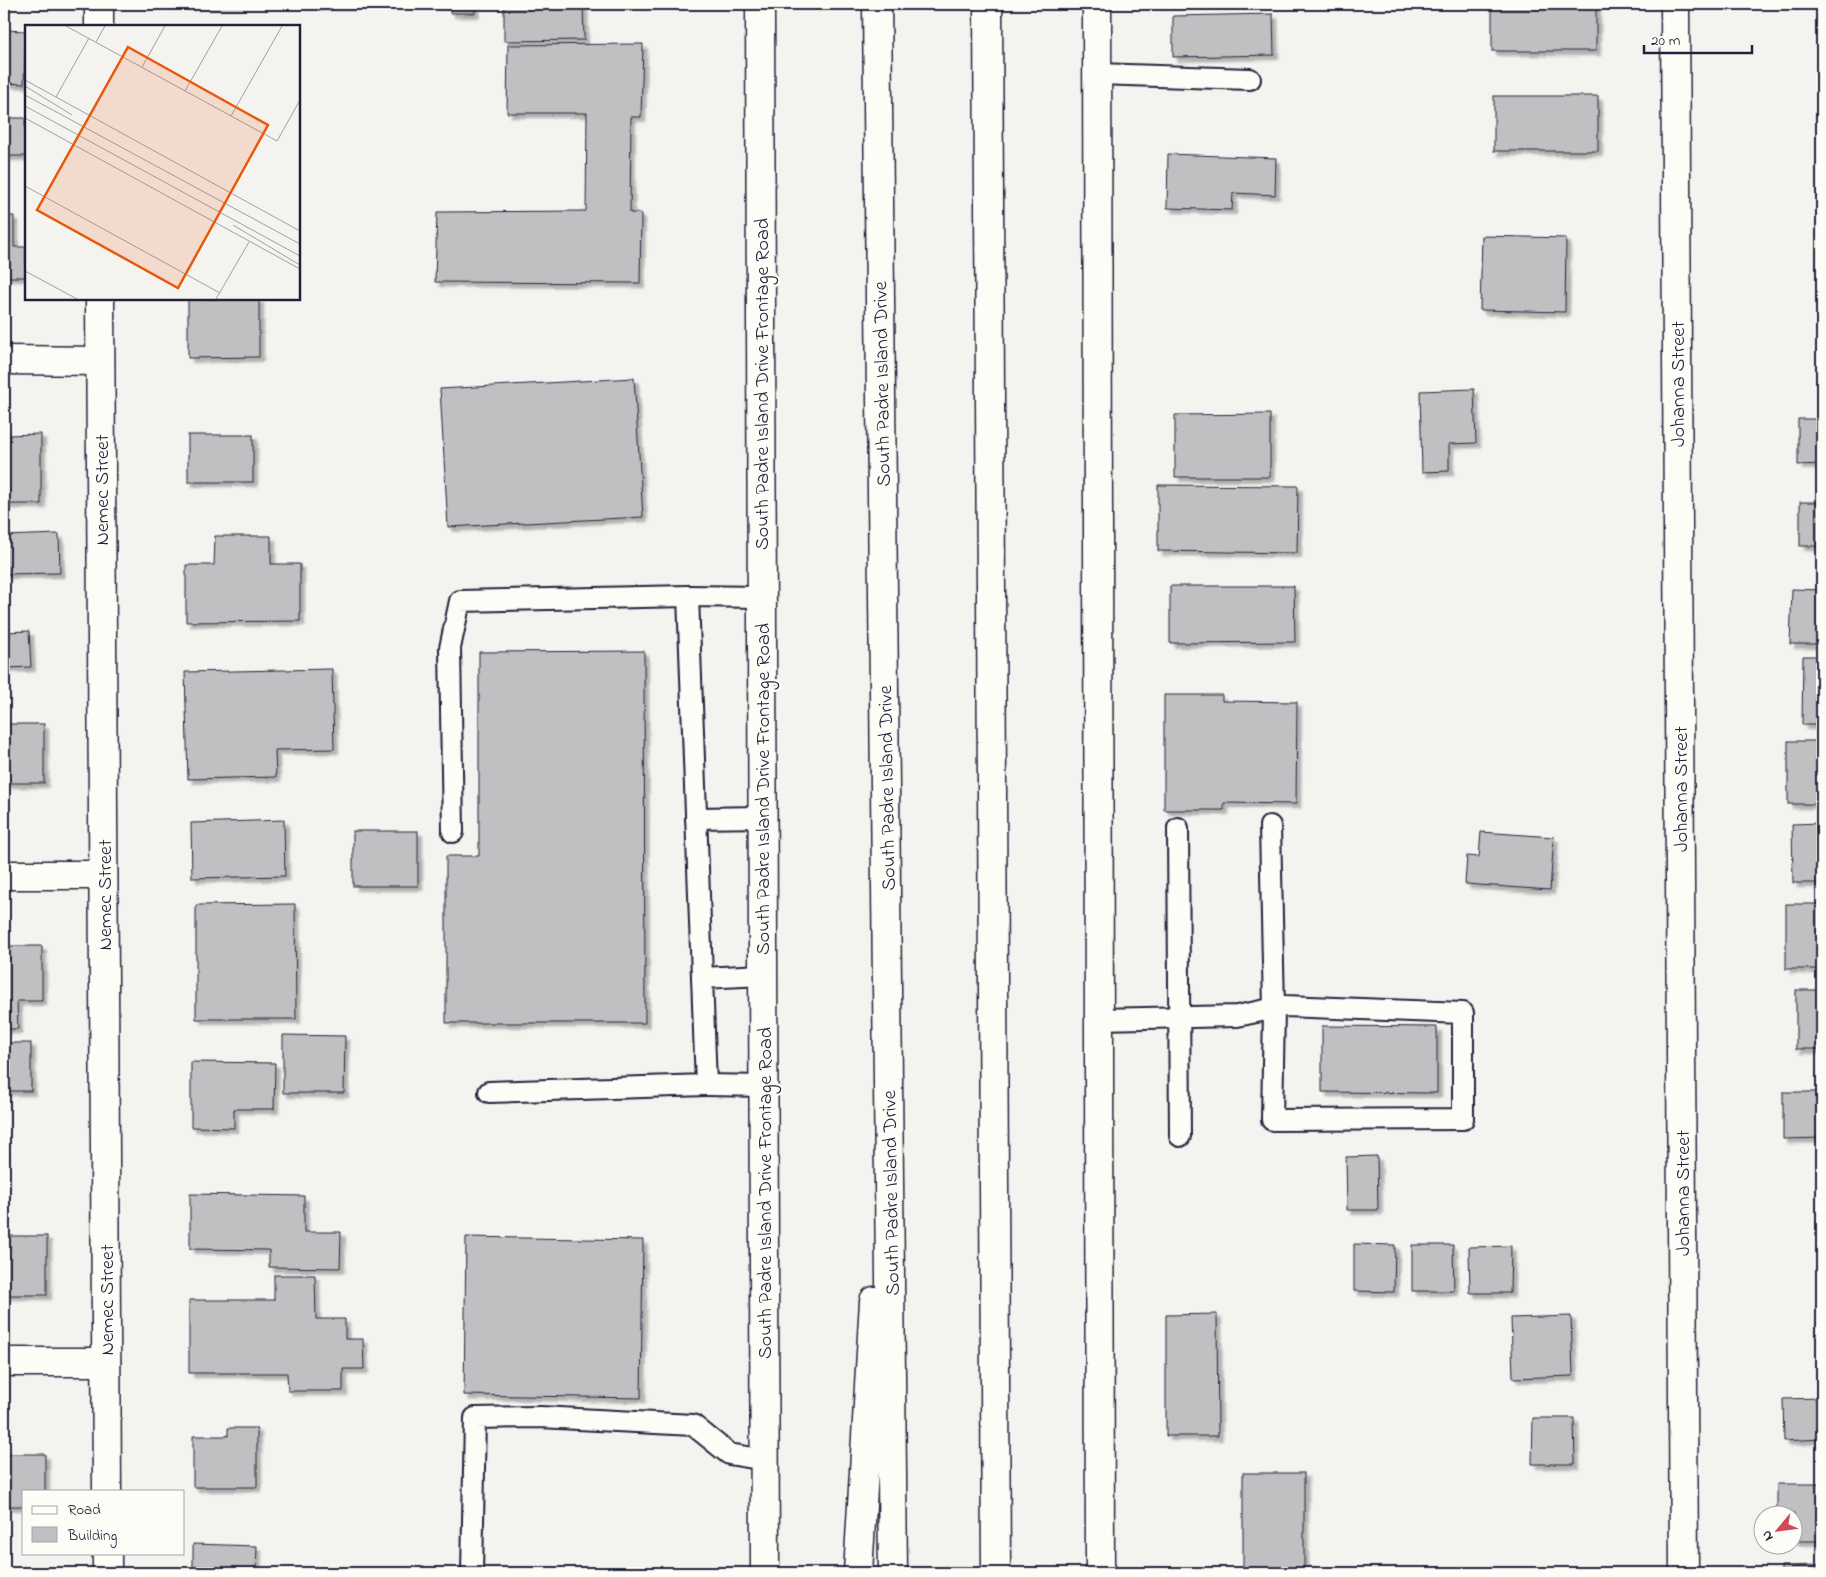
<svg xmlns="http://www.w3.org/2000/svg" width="1826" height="1577" viewBox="0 0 1826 1577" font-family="'Indie Flower',sans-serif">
<defs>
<filter id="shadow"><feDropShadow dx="4.5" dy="4.5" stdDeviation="1" flood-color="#0004"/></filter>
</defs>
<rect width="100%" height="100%" fill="#f4f3ef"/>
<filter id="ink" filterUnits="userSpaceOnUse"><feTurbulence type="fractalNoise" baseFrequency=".02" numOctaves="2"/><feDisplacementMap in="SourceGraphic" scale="10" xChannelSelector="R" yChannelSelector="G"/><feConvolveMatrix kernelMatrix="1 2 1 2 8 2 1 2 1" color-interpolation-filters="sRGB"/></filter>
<g filter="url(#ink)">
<!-- building -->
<g fill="#c0bfc2" stroke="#22223b" filter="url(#shadow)">
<rect x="183" y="4" width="54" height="1"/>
<path d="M316,4h35v1l-35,1z"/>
<rect x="450" y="4" width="25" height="9"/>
<path d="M504,4h79l1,36 -80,1z"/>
<rect x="1492" y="4" width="104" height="47"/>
<path d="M1273,14l1,41 -101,2v-41z"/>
<path d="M4,30l22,1 -2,53 -20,-1z"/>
<path d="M643,44l-2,73h-10l-1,96h11l-1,70 -205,-1 2,-70 149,-1 1,-98h-80l1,-68z"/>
<rect x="1494" y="96" width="104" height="55"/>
<path d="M4,118h21l1,38h-22z"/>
<path d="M1168,154l108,4 -1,37 -42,-2 -1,17 -65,-2z"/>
<path d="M4,216h10v31h12v30h-22z"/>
<path d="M1482,236l84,2 -1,74 -85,-2z"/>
<path d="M188,299h71v58l-71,1z"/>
<path d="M634,378l9,139 -195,10 -8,-138z"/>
<path d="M1474,389l2,54 -27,1v27l-27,1 -2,-81z"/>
<path d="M1270,414v63h-95v-62z"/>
<path d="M1798,419h24v45l-24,1z"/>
<path d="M41,434v70h-37v-69z"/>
<rect x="188" y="435" width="65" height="47"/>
<path d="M1158,485l140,1 -1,67 -139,-2z"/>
<rect x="1800" y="502" width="22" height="44"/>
<path d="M59,534l1,39 -56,1v-38z"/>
<path d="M215,536h56v28h29v57l-114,1v-57h28z"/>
<path d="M1170,586h124l1,56 -125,1z"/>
<path d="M1792,589l30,1v54h-32z"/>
<path d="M29,631l2,36 -27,1v-36z"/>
<path d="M644,651l1,372h-199v-167h33v-204z"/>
<path d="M1803,656h19v69h-20z"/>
<path d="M332,669l2,80 -59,1 1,27 -88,2 -3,-107z"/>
<path d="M1164,695h58v6l75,1 -1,102 -72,-1v7h-60z"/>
<rect x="4" y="724" width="40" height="59"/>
<rect x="1788" y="741" width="34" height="63"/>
<path d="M284,820l1,56 -93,2 -1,-55z"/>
<path d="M1822,823v60h-29l-1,-59z"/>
<rect x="353" y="831" width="65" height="55"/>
<path d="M1481,832l73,5 -4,53 -85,-6 2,-28 12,1z"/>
<path d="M295,904l1,115h-100v-114z"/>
<rect x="1786" y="904" width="36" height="65"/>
<path d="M4,946h38v55h-25l1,28h-14z"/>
<rect x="1796" y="990" width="26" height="59"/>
<path d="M1322,1026l115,1v66l-115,-1z"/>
<path d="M283,1035l62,1 -1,57h-61z"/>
<rect x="4" y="1043" width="27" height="48"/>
<path d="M191,1062l84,1 -1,46h-40v19l-43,-1z"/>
<path d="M1783,1092h39v46l-39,1z"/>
<path d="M1377,1156l1,54h-31l-1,-53z"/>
<path d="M190,1194l114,2v36h37l-1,36 -71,-1v-17l-79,-1z"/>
<rect x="4" y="1236" width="43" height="59"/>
<path d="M466,1237l177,3 -2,158 -177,-3z"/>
<path d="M1354,1244l41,1 -1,47 -40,-1z"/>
<path d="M1412,1245h41l1,46h-42z"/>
<path d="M1511,1246l-1,47h-40l-1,-46z"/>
<path d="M274,1275h41l1,44h29v20h18l1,30h-21v22h-55l-1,-18h-98v-73h85z"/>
<path d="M1217,1314l1,122h-52v-121z"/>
<path d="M1571,1316l2,60 -60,2 -2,-60z"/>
<path d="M1822,1398v41l-38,2 -1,-42z"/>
<path d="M1533,1418h41l1,46h-43z"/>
<path d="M228,1428h29v59h-64v-51h35z"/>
<path d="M4,1454h41v37h-21v15h-20z"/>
<rect x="1243" y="1473" width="61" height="100"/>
<path d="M1777,1484h45v57h-28v-27h-17z"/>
<path d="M193,1544l64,2 -1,27h-63z"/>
<path d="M1821,1565v8h-40v-7z"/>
</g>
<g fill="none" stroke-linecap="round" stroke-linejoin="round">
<defs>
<g id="lane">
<path d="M1097,74l153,5"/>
<path d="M696,818l67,-1"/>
<path d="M1178,828l2,308"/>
<path d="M453,832l-3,-184 10,-47 228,-5 73,1"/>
<path d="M702,978l61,-3"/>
<path d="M1099,1019l138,-3 48,-10 178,7v106l-191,1 2,-111 -4,-183"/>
<path d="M706,1085l58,1"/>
<path d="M489,1092l217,-7 -18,-489"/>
<path d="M472,1573l3,-155 65,-1 153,8 36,29 36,6"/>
</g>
<g id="street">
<path d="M99,4v22"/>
<path d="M1675,4l9,1569"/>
<path d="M100,299l7,1192"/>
<path d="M4,360l96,1"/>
<path d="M4,875h99"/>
<path d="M4,1362h102"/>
<path d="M107,1553v20"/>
</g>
<g id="secondary">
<path d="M760,4l5,1569"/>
<path d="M1097,4l3,1569"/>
</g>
<g id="highway">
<path d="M877,4l16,1569"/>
<path d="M988,4l8,1569"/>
<path d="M858,1573l16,-272"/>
</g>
</defs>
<!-- lane casing -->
<use href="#lane" stroke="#22223b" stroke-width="24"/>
<!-- street casing -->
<use href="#street" stroke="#22223b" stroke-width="31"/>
<!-- secondary casing -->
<use href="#secondary" stroke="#22223b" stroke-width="31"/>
<!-- highway casing -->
<use href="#highway" stroke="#22223b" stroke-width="31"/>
<!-- lane -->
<use href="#lane" stroke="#fdfcf7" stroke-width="20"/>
<!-- street -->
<use href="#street" stroke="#fdfcf7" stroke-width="28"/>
<!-- secondary -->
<use href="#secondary" stroke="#fdfcf7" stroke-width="28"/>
<!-- highway -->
<use href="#highway" stroke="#fdfcf7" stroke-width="28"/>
</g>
</g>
<g text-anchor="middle" stroke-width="5" stroke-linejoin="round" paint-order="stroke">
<!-- street labels -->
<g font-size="20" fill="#22223b" stroke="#fdfcf7">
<text transform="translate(761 384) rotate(-90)" y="7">South Padre Island Drive Frontage Road</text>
<text transform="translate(881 384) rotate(-91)" y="7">South Padre Island Drive</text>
<text transform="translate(1677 384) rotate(-90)" y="7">Johanna Street</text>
<text transform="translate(101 490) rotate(-90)" y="7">Nemec Street</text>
<text transform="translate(886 788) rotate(-91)" y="7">South Padre Island Drive</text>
<text transform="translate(762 789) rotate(-90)" y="7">South Padre Island Drive Frontage Road</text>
<text transform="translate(1680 789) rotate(-90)" y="7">Johanna Street</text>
<text transform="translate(104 895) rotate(-90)" y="7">Nemec Street</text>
<text transform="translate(764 1193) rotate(-90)" y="7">South Padre Island Drive Frontage Road</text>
<text transform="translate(890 1193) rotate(-91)" y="7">South Padre Island Drive</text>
<text transform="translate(1682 1193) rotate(-90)" y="7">Johanna Street</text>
<text transform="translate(106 1300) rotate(-90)" y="7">Nemec Street</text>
</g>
</g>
<!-- overview -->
<g transform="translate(25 25)">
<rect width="275" height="275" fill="#f4f3ef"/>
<path fill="none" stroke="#a09fa7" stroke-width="1" d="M41,1l211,115 23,-41M71,17l9,-16M117,42l23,-41M0,55l275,151M0,61l47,29M160,66l37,-65M0,70l275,149M31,72l33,-59M0,81l275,150M206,91l51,-90M0,93l275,151M0,161l195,107M208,200l67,40M0,246l52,28M191,274l33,-57"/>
<path fill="#e8590c" fill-opacity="0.15" stroke="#e8590c" stroke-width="2.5" d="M103,22l140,78 -90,163 -141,-78z"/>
<rect width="275" height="275" fill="none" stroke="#22223b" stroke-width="2.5"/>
</g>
<!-- margin -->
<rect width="1826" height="1577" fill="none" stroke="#fdfcf7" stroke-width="20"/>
<rect x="10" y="10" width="1806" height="1557" fill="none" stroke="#22223b" stroke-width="2" filter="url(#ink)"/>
<!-- legend -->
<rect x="22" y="1490" width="162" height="65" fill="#fdfcf7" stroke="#a5a5ac"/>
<rect x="32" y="1506" width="25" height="8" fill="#fdfcf7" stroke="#a5a5ac"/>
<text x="68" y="1514" font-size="15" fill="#22223b">Road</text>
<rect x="32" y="1527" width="25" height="15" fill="#c0bfc2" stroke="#a5a5ac"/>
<text x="68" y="1540" font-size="15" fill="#22223b">Building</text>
<!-- north arrow -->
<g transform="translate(1778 1530) rotate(241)"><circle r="24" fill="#fdfcf7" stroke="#a5a5ac"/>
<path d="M0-4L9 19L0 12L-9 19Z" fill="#d1495b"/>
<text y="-8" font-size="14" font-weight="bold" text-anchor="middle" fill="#22223b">N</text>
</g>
<!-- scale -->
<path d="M1644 45v8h108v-8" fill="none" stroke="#22223b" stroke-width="2.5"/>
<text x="1651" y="45" font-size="15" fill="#22223b" stroke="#fdfcf7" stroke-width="4" paint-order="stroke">20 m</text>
</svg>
